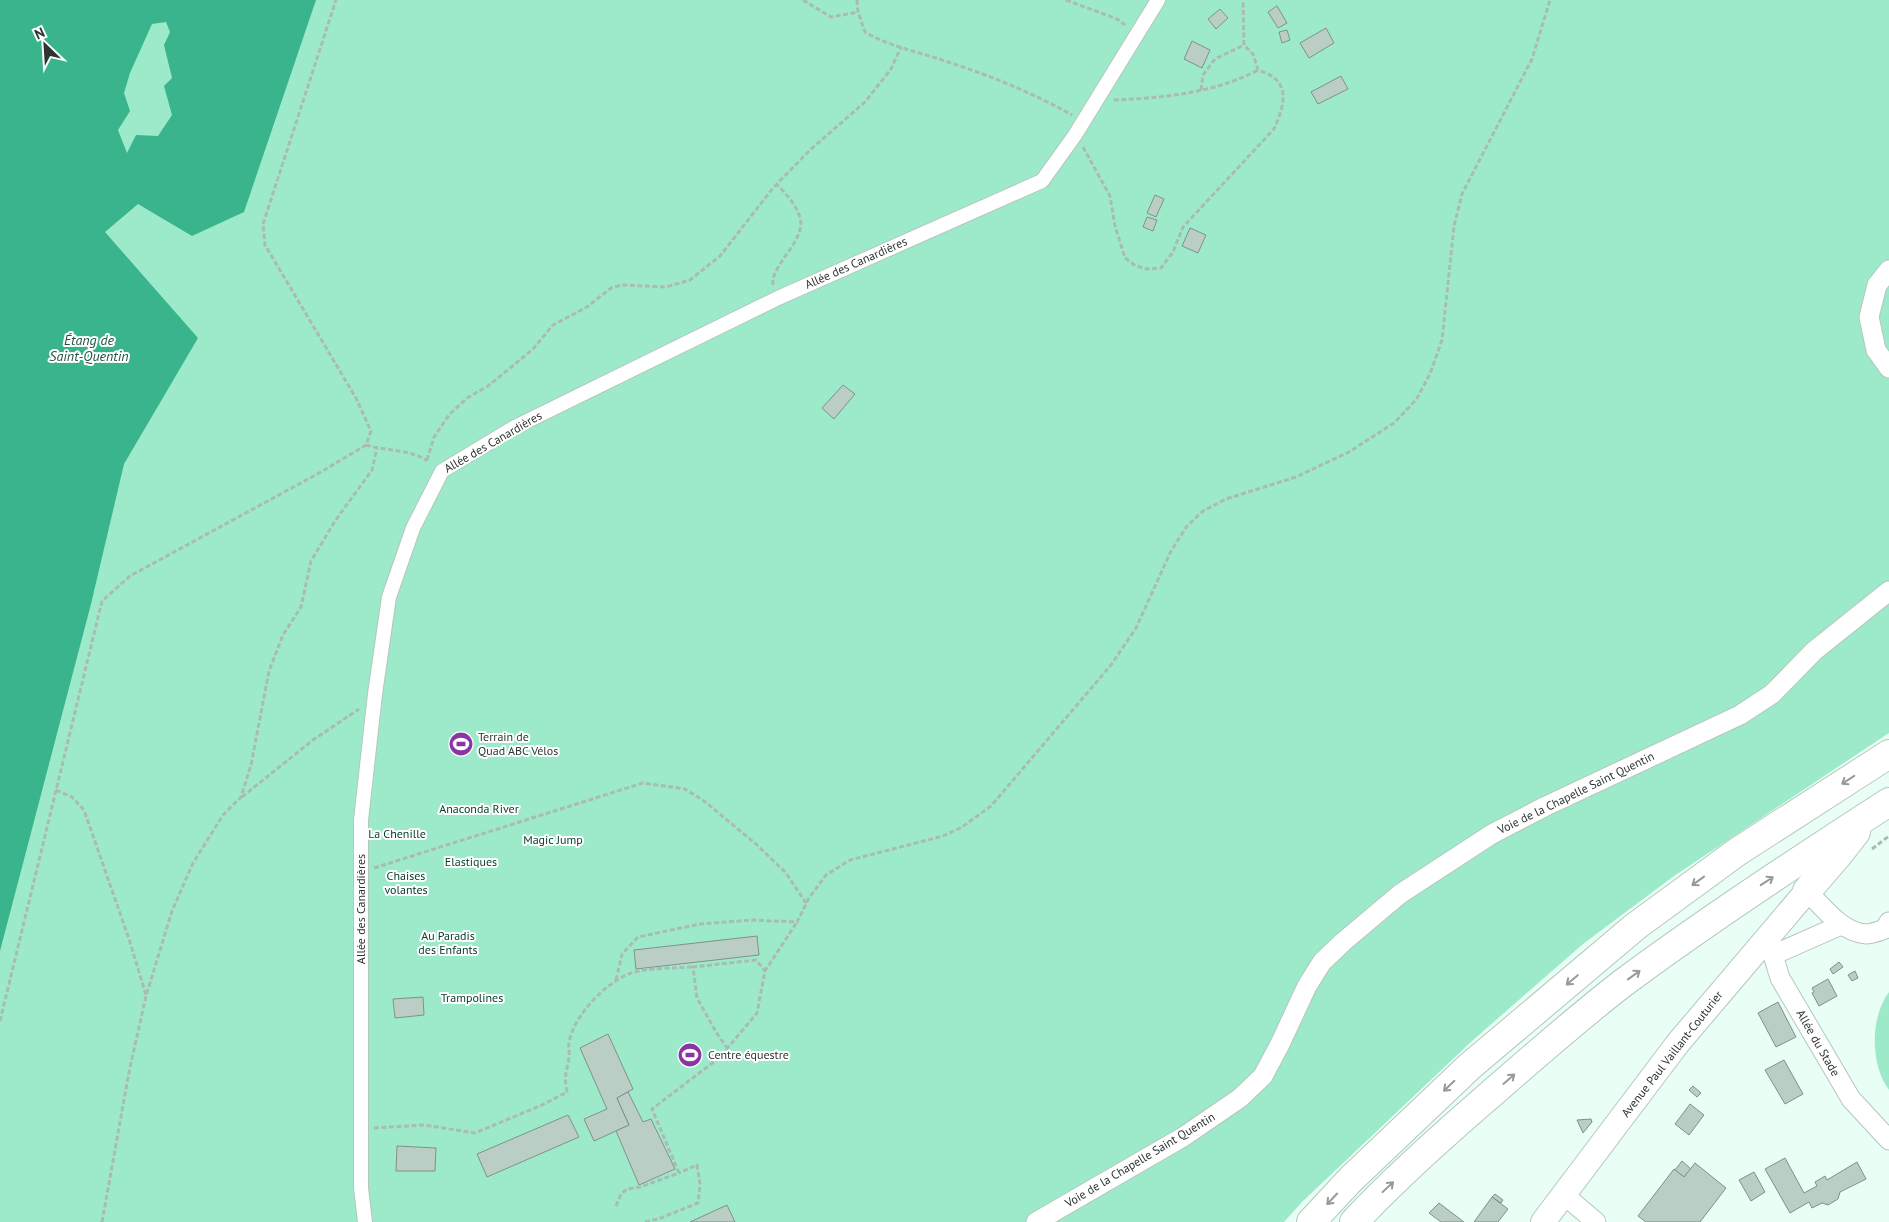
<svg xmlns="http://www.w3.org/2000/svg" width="1889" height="1222" viewBox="0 0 1889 1222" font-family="'PT Sans',sans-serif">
<rect width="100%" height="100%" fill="#e9fef5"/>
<!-- green -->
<g fill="#9deacb">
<path d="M0,0h1889v733l-215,143 -91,68 -111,97 -170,161 -18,20h-1284z"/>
<path d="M1889,992v98c-19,-25 -19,-73 0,-98z"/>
</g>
<!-- water -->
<path fill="#39b48c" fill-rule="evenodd" d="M0,0h316l-72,212 -52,24 -54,-32 -33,28 93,106 -74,126 -33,140 -91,347zM166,22l4,10 -6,13 8,33 -8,8 8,29 -14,21 -22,-1 -9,18 -9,-23 12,-19 -6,-18 6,-20 22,-49z"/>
<!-- building -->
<g fill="#bacec5" stroke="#7f9289">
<path d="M1277,6l10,17 -9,5 -10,-16z"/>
<path d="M1220,9l8,9 -12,11 -8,-10z"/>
<path d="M1326,28l8,15 -25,15 -9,-15z"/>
<path d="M1287,30l3,10 -8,3 -3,-11z"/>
<path d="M1192,41l18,9 -8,18 -18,-9z"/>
<path d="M1341,76l7,13 -30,15 -7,-12z"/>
<path d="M1155,195l9,4 -8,18 -9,-4z"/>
<path d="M1147,217l10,3 -4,11 -10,-4z"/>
<path d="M1190,228l16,7 -8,18 -16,-7z"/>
<path d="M843,385l12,9 -21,25 -12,-11z"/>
<path d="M757,936l2,19 -123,14 -2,-19z"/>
<path d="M1839,962l4,5 -10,7 -3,-5z"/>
<path d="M1855,971l3,7 -6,3 -4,-6z"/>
<path d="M1828,979l9,17 -18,10 -7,-13 2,-1 -2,-4z"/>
<path d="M423,997l1,18 -29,3 -2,-19z"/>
<path d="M1778,1002l18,35 -20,10 -18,-34z"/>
<path d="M608,1034l25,55 -16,9 12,27 -35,16 -10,-22 23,-10 -27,-61z"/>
<path d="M1784,1060l19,34 -18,10 -20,-34z"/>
<path d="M1693,1086l8,7 -4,4 -8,-7z"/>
<path d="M628,1092l15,30 8,-3 24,50 -36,16 -23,-54 13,-6 -12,-27z"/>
<path d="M1690,1104l14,11 -15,20 -14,-11z"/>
<path d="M568,1115l11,22 -92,40 -10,-23z"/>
<path d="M1591,1119l1,3 -9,11 -6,-13z"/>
<path d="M397,1146l39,2 -1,23h-39z"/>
<path d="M1785,1158l19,35 13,-7 -2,-4 10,-6 2,4 30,-18 9,17 -26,13 -2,7 -10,6 -6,-2 -10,5 -3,-6 -19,11 -25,-44z"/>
<path d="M1682,1161l9,8 -7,8 -9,-7z"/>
<path d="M1695,1163l31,25 -26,34h-54l-8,-6 36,-47 10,8z"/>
<path d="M1754,1172l11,20 -14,9 -12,-21z"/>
<path d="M1495,1194l8,6 -2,3 -9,-6z"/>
<path d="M1492,1197l16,12 -10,13h-24z"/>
<path d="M1439,1203l25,19h-23l-12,-9z"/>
<path d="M727,1205l8,17h-45z"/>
</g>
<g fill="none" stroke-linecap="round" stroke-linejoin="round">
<defs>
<path id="pedestrian" d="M365,1222l-4,-34v-368l14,-126 14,-97 24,-69 29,-57 73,-44 263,-129 264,-117 33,-46 83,-135"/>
<g id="minor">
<path d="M1889,270l-12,15 -8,32 7,33 13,18"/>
<path d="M1807,891c16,16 34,41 59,43 6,0 13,-3 19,-5l4,-7"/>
<path d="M1770,933l3,22 7,23 71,121 38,41"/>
<path d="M1773,955l68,-30"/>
<path d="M1563,1194l33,28"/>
<path d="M1036,1222l147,-85 57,-39 23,-22 17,-32 27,-58 15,-24 21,-20 57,-48 92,-60 52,-27 196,-92 32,-21 42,-43 75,-60"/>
</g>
<path id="tertiary" d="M1543,1222l135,-179 129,-152"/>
<g id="primary">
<path d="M1807,891l31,-36 18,-23"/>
<path d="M1311,1222l40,-43 119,-113 166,-140 101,-74 152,-98"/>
<path d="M1354,1222c40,-43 85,-83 130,-122 45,-39 91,-80 139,-117 86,-64 176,-123 266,-181"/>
</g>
</defs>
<!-- pedestrian casing -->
<use href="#pedestrian" stroke="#b3c7be" stroke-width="16"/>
<!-- minor casing -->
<use href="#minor" stroke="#b3c7be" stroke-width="21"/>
<!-- tertiary casing -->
<use href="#tertiary" stroke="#b3c7be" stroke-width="26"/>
<!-- primary casing -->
<use href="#primary" stroke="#b3c7be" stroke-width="30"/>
<!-- path -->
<g stroke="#aabbb4" stroke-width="3" stroke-dasharray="5 2.5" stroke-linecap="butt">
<path d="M803,0l28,17 27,-5"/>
<path d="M857,0l1,12 7,20c25,15 55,20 83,30 43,14 85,31 124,53"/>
<path d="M1066,0l51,19 8,6"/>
<path d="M1201,90l2,-15 12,-16 29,-14"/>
<path d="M1114,100c48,-2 101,-7 144,-30"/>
<path d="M1083,147l27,49 5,30 10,32 11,8 11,3 14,-1 12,-16 10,-25 91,-98c7,-16 17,-39 -1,-52 -4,-3 -10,-5 -15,-7l-5,-16 -9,-9 -1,-45"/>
<path d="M773,285c-1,-8 3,-14 7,-21 7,-11 16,-21 20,-34 5,-16 -13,-36 -24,-46"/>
<path d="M366,445c19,6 45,4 61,16"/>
<path d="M427,460l7,-23 15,-22 18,-17 21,-12 21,-17 24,-20 20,-24 34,-18 24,-19 11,-3 44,2 24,-7 30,-24 53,-68 37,-38 55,-48 26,-33 10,-22"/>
<path d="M56,790l16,7 12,13 45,129 17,56"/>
<path d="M242,797l71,-57 46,-31"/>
<path d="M1872,849l17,-13"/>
<path d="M374,868l269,-85 42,6 19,12 52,43 30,29 20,30"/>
<path d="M616,980l6,-26 16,-17 62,-13 51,-4 46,2 12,-24 17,-23 24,-15 93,-24 19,-9 29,-21 120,-141 25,-37 35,-77 16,-25 16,-15 23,-12 70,-22 53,-25 45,-29 22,-23 14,-26 12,-34 12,-114 8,-32 70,-135 18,-59"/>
<path d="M0,1021l102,-420 28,-25 191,-104 45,-27 5,-14 -15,-33 -91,-153 -2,-21 73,-224"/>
<path d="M728,1049l-12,-17 -19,-34 -4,-31 63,-7 9,11"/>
<path d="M374,1128l50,-3 51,8 67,-28 25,-13c-3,-16 -1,-18 2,-34 1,-5 -1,-10 0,-15 4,-27 37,-61 62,-70 15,-5 45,-5 62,-6"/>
<path d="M616,1206l5,-12 6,-5 13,-2 39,-14 -27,-64 67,-51 38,-45 8,-42 32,-49"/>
<path d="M102,1222l27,-150 17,-76 26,-85 21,-48 30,-48 18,-18 10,-32 18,-94 14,-36 18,-28 10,-46 24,-40 37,-51 5,-22"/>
<path d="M645,1222l13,-3 40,-16 2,-19 -3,-19 -18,8"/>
</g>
<!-- pedestrian -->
<use href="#pedestrian" stroke="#fff" stroke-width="14"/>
<!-- minor -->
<use href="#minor" stroke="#fff" stroke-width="19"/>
<!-- tertiary -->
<use href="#tertiary" stroke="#fff" stroke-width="24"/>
<!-- primary -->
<use href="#primary" stroke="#fff" stroke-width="28"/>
</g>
<!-- one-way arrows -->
<defs><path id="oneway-shaft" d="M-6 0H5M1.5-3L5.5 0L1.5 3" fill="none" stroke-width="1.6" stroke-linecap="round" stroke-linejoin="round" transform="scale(1.25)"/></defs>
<g stroke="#969a98">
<use href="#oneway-shaft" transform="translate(1848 780) rotate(147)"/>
<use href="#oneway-shaft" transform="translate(1698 881) rotate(144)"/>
<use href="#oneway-shaft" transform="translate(1767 881) rotate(-33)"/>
<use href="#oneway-shaft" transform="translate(1634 975) rotate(-36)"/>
<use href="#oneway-shaft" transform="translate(1572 980) rotate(140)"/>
<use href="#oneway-shaft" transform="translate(1509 1079) rotate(-41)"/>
<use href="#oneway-shaft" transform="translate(1449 1086) rotate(136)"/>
<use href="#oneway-shaft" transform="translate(1388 1187) rotate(-43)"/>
<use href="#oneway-shaft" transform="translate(1332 1199) rotate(133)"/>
</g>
<!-- icons -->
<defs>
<symbol id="stadium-disc" viewBox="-11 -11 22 22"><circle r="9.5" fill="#8936a4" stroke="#fff"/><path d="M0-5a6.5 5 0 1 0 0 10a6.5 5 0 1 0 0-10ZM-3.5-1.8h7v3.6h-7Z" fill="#fff"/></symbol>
</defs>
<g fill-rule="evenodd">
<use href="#stadium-disc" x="447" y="730" width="28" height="28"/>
<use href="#stadium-disc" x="676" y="1041" width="28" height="28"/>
</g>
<g text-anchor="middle" stroke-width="4" stroke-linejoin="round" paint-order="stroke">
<!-- street labels -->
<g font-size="12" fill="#2d3532" stroke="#fff">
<text transform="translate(856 263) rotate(-24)" y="4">Allée des Canardières</text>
<text transform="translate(493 442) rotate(-30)" y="4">Allée des Canardières</text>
<text transform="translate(1576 793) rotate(-26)" y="4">Voie de la Chapelle Saint Quentin</text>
<text transform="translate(361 909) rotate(-90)" y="4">Allée des Canardières</text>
<text transform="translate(1818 1043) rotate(60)" y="4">Allée du Stade</text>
<text transform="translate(1672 1054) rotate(-52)" y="4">Avenue Paul Vaillant-Couturier</text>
<text transform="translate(1140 1160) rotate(-31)" y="4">Voie de la Chapelle Saint Quentin</text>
</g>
<!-- poi labels -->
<g font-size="12" fill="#2d3532" stroke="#fff" text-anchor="start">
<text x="478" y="741">Terrain de<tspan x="478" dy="14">Quad ABC Vélos</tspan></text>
<text x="708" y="1059">Centre équestre</text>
</g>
<!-- park labels -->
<g font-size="12" fill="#033a2a" stroke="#fff">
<text x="479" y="813">Anaconda River</text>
<text x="397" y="838">La Chenille</text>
<text x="553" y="844">Magic Jump</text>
<text x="471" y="866">Elastiques</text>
<text x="406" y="880">Chaises<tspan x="406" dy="14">volantes</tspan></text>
<text x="448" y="940">Au Paradis<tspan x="448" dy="14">des Enfants</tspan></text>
<text x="472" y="1002">Trampolines</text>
</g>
<!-- water labels -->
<g font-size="14" font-style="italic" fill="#245543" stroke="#fff">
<text x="89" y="345">Étang de<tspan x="89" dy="16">Saint-Quentin</tspan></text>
</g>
</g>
<!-- north arrow -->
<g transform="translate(45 45) rotate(335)" stroke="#ffffff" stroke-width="4" paint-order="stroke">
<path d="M0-4L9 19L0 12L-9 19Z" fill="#2d3532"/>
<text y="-8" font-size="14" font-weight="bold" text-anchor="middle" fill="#2d3532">N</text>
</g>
</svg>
